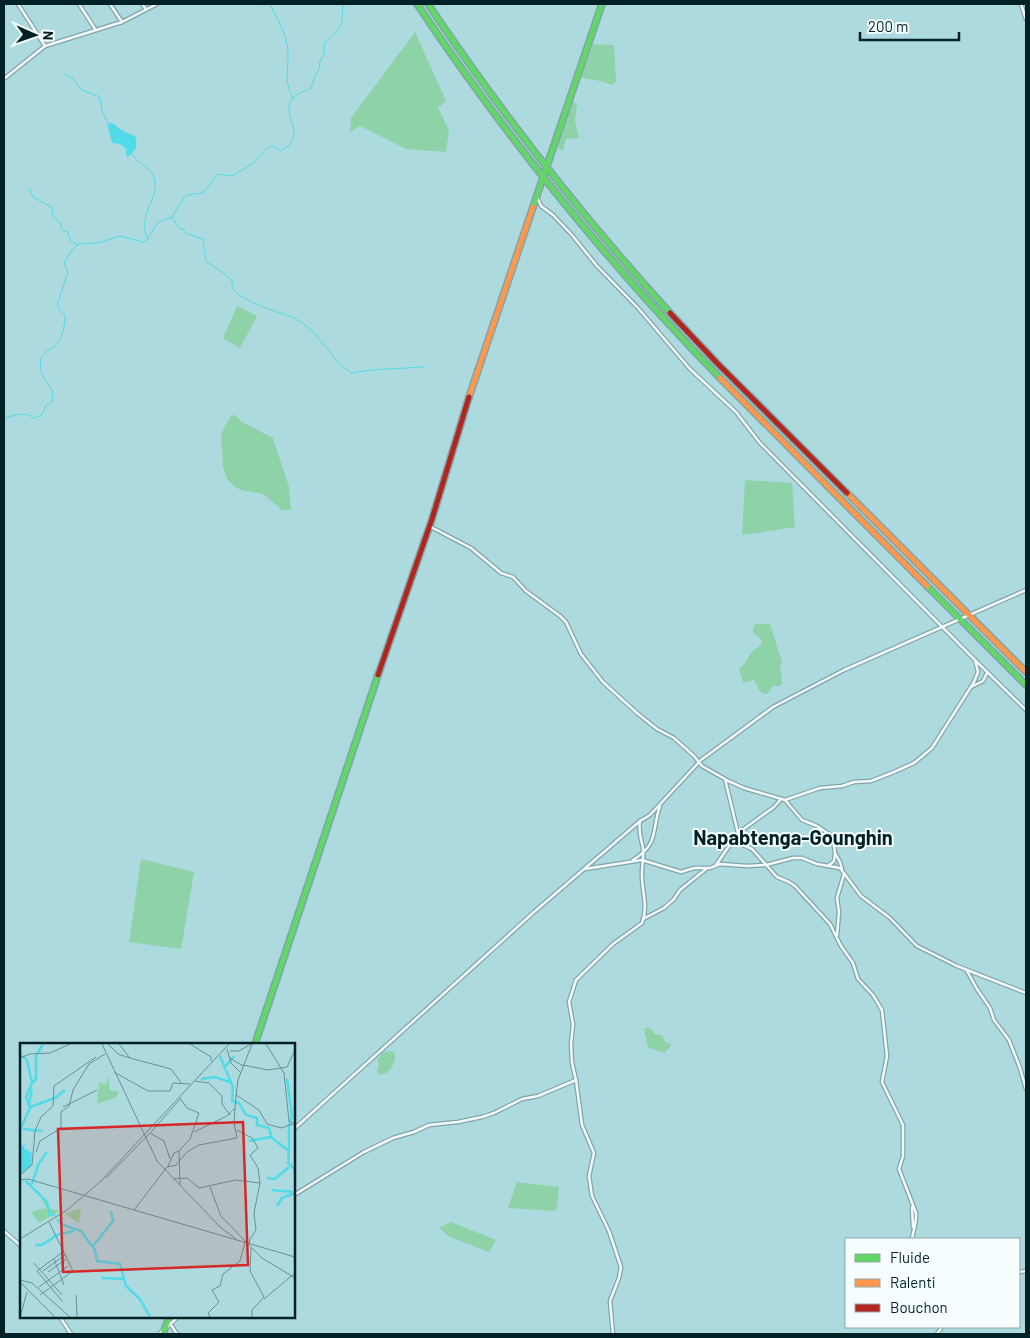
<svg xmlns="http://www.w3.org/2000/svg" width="1030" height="1338" viewBox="0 0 1030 1338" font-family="Barlow,sans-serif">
<rect width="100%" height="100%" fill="#addadf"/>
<!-- green -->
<g fill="#8ed2a7">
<path d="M415,32l31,69 -8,7 11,22 -3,22 -40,-3 -46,-23 -10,6 1,-14z"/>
<path d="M593,44l21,1 2,36 -4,4 -11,-4 -20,-3z"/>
<path d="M573,102l4,2 -2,17 4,17 -13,1 -3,12 -4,-2 -1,-7 12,-39z"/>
<path d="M237,306l20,10 -17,32 -17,-10z"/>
<path d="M235,415l7,7 31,16 16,49 2,23h-9l-19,-16 -22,-4 -7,-4 -7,-7 -4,-12 -2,-31 3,-8 7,-12z"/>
<path d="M745,480l47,3 3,44 -53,8z"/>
<path d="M756,624h14l12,38 -2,5 2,16 -2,3h-7l-6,8c-9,0 -9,-8 -13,-14l-11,3 -4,-14c7,-5 8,-11 13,-17 4,-4 7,-4 10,-9l-2,-5 -7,-5v-5z"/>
<path d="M141,859l53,13 -13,77 -52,-7z"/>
<path d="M647,1027l4,2c3,5 5,6 11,6l3,7 5,2 1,2 -7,7 -16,-6 -4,-18z"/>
<path d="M392,1051l3,2c1,11 -5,21 -16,22l-2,-4 2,-7 -1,-5 5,-7z"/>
<path d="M517,1182l42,5 -3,24 -48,-3z"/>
<path d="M451,1222l45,18 -7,12 -39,-15 -11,-9z"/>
</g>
<!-- water -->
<path fill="#51dbe8" d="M112,123c4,2 7,6 11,8 11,6 15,1 13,18l-8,8 -2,-1v-7l-6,-5 -8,-1 -4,-16v-3z"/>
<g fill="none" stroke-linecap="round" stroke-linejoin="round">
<!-- stream -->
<g stroke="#51dbe8" stroke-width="1">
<path d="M270,4c7,15 17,30 18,47 1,19 -5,28 5,47"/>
<path d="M64,74l9,5 9,11 18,7 2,13 6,14"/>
<path d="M131,152c5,12 20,15 23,25 7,21 -17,35 -7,61"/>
<path d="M30,189l3,8 20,11 -1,7c5,4 9,7 10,15l6,2 2,8 7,5"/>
<path d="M172,217l7,11 4,1 4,5 16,5 3,22 20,14 6,6c0,4 0,7 3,10 7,10 46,22 59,27 27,13 34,41 58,55l19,-3 53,-3"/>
<path d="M4,419c9,-4 21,-8 30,-1l8,-3 4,-10 5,-2c8,-17 -14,-22 -10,-43 1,-9 10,-9 16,-16 6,-8 8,-19 8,-29l-7,-6v-7l10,-30 -4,-9 8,-13 6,-6 20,-1 22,-7 23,6 3,-1 12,-19 14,-5 14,-22 17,-2 15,-19c5,0 10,3 15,1 3,-1 19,-11 20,-12 8,-6 16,-25 27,-12 3,-2 8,-4 10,-7 13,-13 -10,-34 3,-46 4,-5 12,-7 18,-10l4,-12 5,-8 -1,-5 6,-10c-4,-12 4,-13 11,-20 3,-4 3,-7 6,-10l1,-19"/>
</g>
<defs>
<g id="street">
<path d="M18,4l27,42"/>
<path d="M79,4l16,25"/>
<path d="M110,4l12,18"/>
<path d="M142,4l4,5"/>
<path d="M1021,4l5,15"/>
<path d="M4,76l1,2 40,-32 77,-24 35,-18"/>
<path d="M537,197l4,9 12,9 19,20 25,31 41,42 52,61 46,43 24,31 215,217 3,12 -4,10 -42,66 -18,15 -20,9 -23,9 -17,1 -12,4 -22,2 -35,12"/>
<path d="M429,526l42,22 30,25 12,4 13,14 34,25 6,6 15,32 22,28 34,31 20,16 17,9 20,18 8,10 23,13 13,54 5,12 9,4 25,28 12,5 6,4 35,38 11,22 12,17 5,16 15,16 9,15 5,46 -5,26 21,43v31l-4,13 17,44c1,9 -3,18 -4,26"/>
<path d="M976,661l50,49"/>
<path d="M971,687l12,-6 4,-8"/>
<path d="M726,780l18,8 41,12 17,20 15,6 12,8 4,5 2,14 5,9 2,7"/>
<path d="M633,860c27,-17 18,-29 27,-54"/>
<path d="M716,865l22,-32 36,-26 7,-8"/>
<path d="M828,866l6,-5 1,-7"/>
<path d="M585,869l57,-9 39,12 13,-4h16l10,-4 27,2 19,-1 27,-7h9l15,6 23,4 21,28 29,22 27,28 40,20 69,27"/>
<path d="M643,919l21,-11 10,-9 6,-9 26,-21"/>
<path d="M837,935l2,-23 -2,-14 7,-24"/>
<path d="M967,971l10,18 13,19 4,12 15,20 11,28 6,21"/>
<path d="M294,1129l240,-217 106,-91 10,-6 51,-55 72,-53 71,-37 182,-80"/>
<path d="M294,1195l70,-43 29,-14 21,-6 15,-7 29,-3 24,-5 12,-4 28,-14 16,-3 38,-16"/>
<path d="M912,1207l1,20"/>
<path d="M4,1231l17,15"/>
<path d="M1019,1272l7,-1"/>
<path d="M60,1317l11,17"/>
<path d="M171,1325l6,9"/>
<path d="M159,1334l19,-17"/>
<path d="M613,1334l-3,-33 9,-23 2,-11 -12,-36 -17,-35 -3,-20 5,-23 -12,-28 -6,-45 -4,-17 -1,-19 2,-20 -4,-22 7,-22 37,-36 29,-21c7,-18 -1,-33 0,-51 0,-8 2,-16 1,-24 -2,-10 -5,-16 -3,-27"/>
<path d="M937,1334l5,-7"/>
</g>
<g id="fast">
<path d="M417,4c91,136 189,257 303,374"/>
<path d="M428,4c73,109 154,212 242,309"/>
<path d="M533,207l69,-203"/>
<path d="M927,586l99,99"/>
<path d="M255,1044l123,-369"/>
<path d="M163,1334l6,-17"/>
</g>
<g id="slow">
<path d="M720,378l207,208"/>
<path d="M469,397l64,-190"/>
<path d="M847,493l179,179"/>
</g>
<g id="jam">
<path d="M670,313l47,50 130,130"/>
<path d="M378,675l54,-156 37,-122"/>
</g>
</defs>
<!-- street casing -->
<use href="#street" stroke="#80a5a9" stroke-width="5"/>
<!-- fast casing -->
<use href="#fast" stroke="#80a5a9" stroke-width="8"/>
<!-- slow casing -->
<use href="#slow" stroke="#80a5a9" stroke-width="8"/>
<!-- jam casing -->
<use href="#jam" stroke="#80a5a9" stroke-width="8"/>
<!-- street -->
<use href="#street" stroke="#f3f9fa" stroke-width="2.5"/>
<!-- fast -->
<use href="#fast" stroke="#63d668" stroke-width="5"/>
<!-- slow -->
<use href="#slow" stroke="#ff974d" stroke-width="5"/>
<!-- jam -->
<use href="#jam" stroke="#b3261e" stroke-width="5"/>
</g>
<g text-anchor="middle" stroke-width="4" stroke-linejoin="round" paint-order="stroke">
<!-- quarter labels -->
<g font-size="20" font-weight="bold" fill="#002226" stroke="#f6feff">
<text x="793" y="845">Napabtenga-Gounghin</text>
</g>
</g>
<!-- overview -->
<g transform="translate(20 1043)">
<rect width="275" height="275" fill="#addadf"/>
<path d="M88,33l2,14 9,2 -2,5 -20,7 2,-22 7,3zM24,154l5,11 10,3 -20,12 -8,-11 14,-4 4,6 -7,-15zM61,166l-2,14 -14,-9 9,-4z" fill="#8ed2a7"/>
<path d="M5,101l-1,4 8,5 -1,13 -11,9v-28z" fill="#51dbe8"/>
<path fill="none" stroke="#51dbe8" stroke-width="2.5" d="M0,12l7,5 5,23 -6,14 4,11 -10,22M200,13l13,31 -1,14 7,2 7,12 11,3v7l12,3 3,10 17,13 -1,12 7,6M204,25l10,-12M181,36l14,-2 15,5M267,36l5,37 -3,8v25M12,40l4,-4v-23l7,-12M9,61l3,-15M10,64l25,-9 10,-8M3,86l19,2M229,98l22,-4M247,135l8,1 14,-12M6,138l21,21 2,12 6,1M12,141l6,-19 9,-13M252,147l21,2M257,163l5,-8 13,-5M37,176l4,5 20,7 14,19 2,11 23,3 6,22 14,13 10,18M15,202h7l15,-10 17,-4M73,203l20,-25 -2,-10M82,235l21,1"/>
<path fill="none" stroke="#689095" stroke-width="1" d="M82,1l55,117 63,66 16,12M88,1l10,10 12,4M99,1l11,14 41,11 11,15M170,1l21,13v4M232,1l-14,36 -2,15 23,15 8,14 14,4 12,-4M246,1l18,29 5,48 6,3M207,6l4,14 10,10M210,8h9l12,-7M0,15l10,-4 20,-1 20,-9M210,15l13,8M69,21l16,-10M223,22l25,5 19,-3 8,-17M94,29l34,19h22l3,-8 17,1M175,38l14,2 13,13v8l8,11M160,55l7,10 12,5 -9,26 -11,12 1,34M43,64l34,-17M217,87l15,8 6,10 -8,7 8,13 2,15 -6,30 2,17 -6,9 -1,7M131,89l29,-33M174,89l33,-16 8,-8M16,109l4,-11 21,-13v-16l8,-6 4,-16 16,-26M148,123l6,-13 5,-2M0,132l12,-10 3,-34 6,-14 12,-11 1,-20 42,-29M86,135l44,-45 14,8 6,18M154,136l13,-1 12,10 37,-8 24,3M0,137l8,-1 267,78M190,144l11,29 25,26M114,167l33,-43 9,-2 11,-13 12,-7 38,-7 -3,-15 2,-28M0,196l47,-29 33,-28 129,-138M230,203l12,12 33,20M231,205l-1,23 14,26 -12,13v7M34,216l10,26M14,220l28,32M23,228l22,-16M28,229l18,-13M0,237l12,3 38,34M0,239l35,35M19,244l29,-21M20,252l33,-24 -24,-49M56,252l1,22M244,256l31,-26M42,258l-25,-30 26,-19M0,274l7,-25M190,274l-2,-4 11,-11 -7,-12 8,-4 3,-12 17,-13 5,-19"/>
<path fill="#d62828" fill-opacity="0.15" stroke="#d62828" stroke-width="2.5" d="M223,79l5,143 -185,7 -5,-143z"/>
<rect width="275" height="275" fill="none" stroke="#002226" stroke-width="2.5"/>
</g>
<!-- border -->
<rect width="1030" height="1338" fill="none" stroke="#002226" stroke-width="10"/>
<!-- legend -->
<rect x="845" y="1238" width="175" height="90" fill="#f6feff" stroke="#94a6a8"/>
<rect x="855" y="1254" width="25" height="8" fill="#63d668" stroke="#94a6a8"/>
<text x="890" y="1263" font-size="15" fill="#002226">Fluide</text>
<rect x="855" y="1279" width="25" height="8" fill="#ff974d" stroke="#94a6a8"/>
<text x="890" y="1288" font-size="15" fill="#002226">Ralenti</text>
<rect x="855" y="1304" width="25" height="8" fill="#b3261e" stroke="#94a6a8"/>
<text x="890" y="1313" font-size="15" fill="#002226">Bouchon</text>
<!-- north arrow -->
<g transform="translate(35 35) rotate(92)" stroke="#f6feff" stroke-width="4" paint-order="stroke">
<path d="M0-4L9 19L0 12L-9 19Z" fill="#002226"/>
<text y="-8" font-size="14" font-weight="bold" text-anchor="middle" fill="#002226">N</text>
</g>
<!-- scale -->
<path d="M860 32v8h99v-8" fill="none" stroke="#002226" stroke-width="2.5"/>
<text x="868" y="32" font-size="15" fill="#002226" stroke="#f6feff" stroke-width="4" paint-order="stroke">200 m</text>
</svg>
